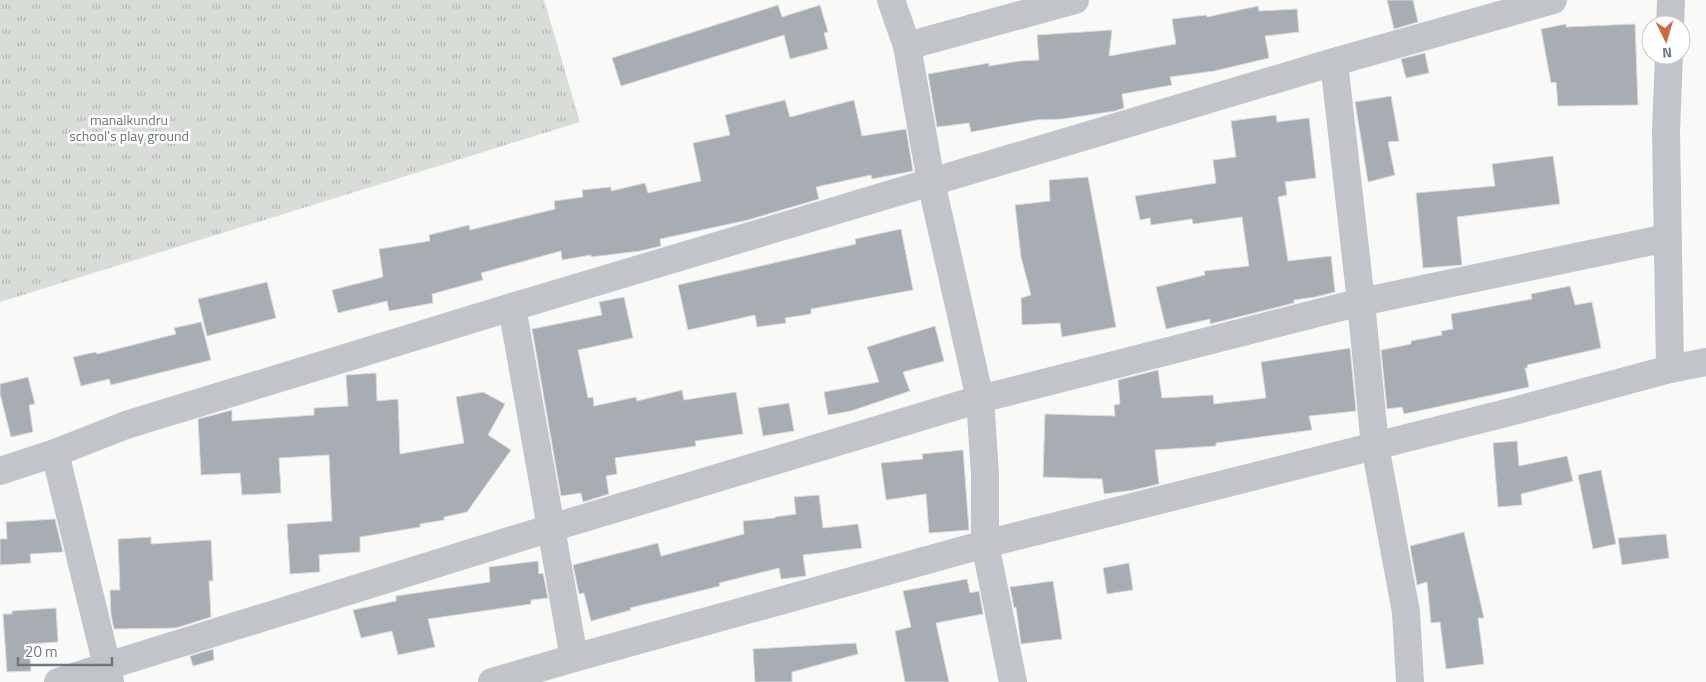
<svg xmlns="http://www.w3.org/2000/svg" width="1706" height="682" viewBox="0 0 1706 682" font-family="'Titillium Web',sans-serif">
<defs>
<pattern id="grass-tufts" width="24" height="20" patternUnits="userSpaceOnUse" patternTransform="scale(1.25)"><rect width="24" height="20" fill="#d9ddd7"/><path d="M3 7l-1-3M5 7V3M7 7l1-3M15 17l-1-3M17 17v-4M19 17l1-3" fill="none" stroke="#b4b8b4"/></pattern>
</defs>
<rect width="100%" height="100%" fill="#f9f9f7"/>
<!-- grass -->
<path fill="url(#grass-tufts)" d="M0,0h544l36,122 -580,180z"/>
<!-- building -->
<g fill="#a7adb3" stroke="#dbdbd9">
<path d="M1387,0h26l5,22 -24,7z"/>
<path d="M778,5l4,12 38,-12 8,27 -4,1 4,16 -38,10 -6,-24 -163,51 -9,-28z"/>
<path d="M1258,6l1,5 38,-2 2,23 -34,4 4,22 -55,13 -44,6 2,8 -50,9 2,14 -9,3 -53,8 -26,1 -65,12 -2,-9 -32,4 -9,-53 61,-11v3l31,-5 19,-1 -2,-25 75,-5 -3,26 67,-12 -4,-25 34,-4 1,2z"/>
<path d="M1566,24v3l69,-3 3,81 -80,1 -2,-24 -5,1 -10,-54z"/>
<path d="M1425,53l4,20 -23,5 -5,-19z"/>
<path d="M1391,96l8,45 -11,1 7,33 -27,7 -13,-80z"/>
<path d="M785,100l5,17 64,-17 8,36 44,-7 7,42 -41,8 -1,-4 -55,12 3,12 -71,21 -88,19 1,7 -21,5 -49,6v-2l-29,5 -1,-9 -80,22 2,7 -51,14 1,9 -44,8 -2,-10 -49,12 -6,-23 51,-13 -4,-28 51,-8 -1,-6 40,-10 1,5 85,-21 -1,-8 29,-4 -1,-7 29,-3v4l34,-8 3,10 53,-12 -8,-38 37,-8 -5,-20z"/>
<path d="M1276,115l1,7 32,-4 7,60 -31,4 2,13 -9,2 10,64 43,-5 4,36 -20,5 -21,3v3l-84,21v-5l-44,10 -10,-42 49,-12 -1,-4 45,-5 -7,-49 -49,7 -1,-5 -41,6 -1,-7 -10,2 -5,-24 81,-13 -3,-23 23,-3 -5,-36z"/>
<path d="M1553,156l7,48 -103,13 5,48 -39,3 -7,-75 79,-7 -3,-22z"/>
<path d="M1088,177l28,150 -54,10 -2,-14 -38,2 -1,-27 10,-3 -10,-38 -6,-52 35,-4 -1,-21z"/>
<path d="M901,229l12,61 -102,19v5l-26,4 1,5 -29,4 -2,-12 -67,15 -10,-45 178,-41 -1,-5z"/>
<path d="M267,282l9,36 -69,18 -9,-37z"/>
<path d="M1570,286l5,19 17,-3 9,46 -74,17 1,3h-3l4,19 -125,27 -2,-7 -15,2 -6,-59 30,-6v-3l31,-6 -1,-4 12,-2 -2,-15 81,-15 -1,-5z"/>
<path d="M624,297l9,41 -55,12 10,48 5,-1 1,9 42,-9 1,4 45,-11 2,10 52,-8 7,42 -48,7 1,5 -81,12 2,16 -11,2 3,18 -26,8 -2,-9 -20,3 -29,-167 70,-14 -3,-13z"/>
<path d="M201,322l10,38 -100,25 -2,-6 -28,7 -8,-29 23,-5 1,2 79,-20 -2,-6z"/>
<path d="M935,326l9,35 -41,11 7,19 -59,20 -23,4 -4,-23 55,-10 -12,-35z"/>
<path d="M1350,348l6,63 -47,5 3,14 -96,13v3l-61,4 4,34 -25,6 -30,4 -2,-15 -59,-2 2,-63 70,2 -1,-11 6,-1 -2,-24 40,-10 4,28 51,-3 1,9 52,-6 -5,-36z"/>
<path d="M376,373l1,28 21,-2 2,55 64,-11 -8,-46 27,-5 22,12 -17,31 23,15 -44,62 -23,5v3l-24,4v3l-60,10v15l-41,3 1,17 -30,2 -3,-50 45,-3 -3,-66 -50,3 2,35 -39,2 -2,-22 -39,2 -3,-56 34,-9v11l82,-6v-7l34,-2 -2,-31z"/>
<path d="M28,377l7,27 -6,1 4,27 -22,5 -11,-43v-10z"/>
<path d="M789,403l5,28 -31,5 -5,-28z"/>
<path d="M1517,441l2,25 48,-10 6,25 -52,13 1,11 -24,2 -5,-64z"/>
<path d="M963,450l6,80 -40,3 -3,-39 -40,6 -5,-37 42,-4 -1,-5z"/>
<path d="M1601,470l15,74 -23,5 -15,-74z"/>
<path d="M819,495l4,33 35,-4 4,24 -59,7 3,21 -25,3 -2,-11 -60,15 1,3 -90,22 1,2 -40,11 -7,-28 -5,1 -6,-29 85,-22 3,13 83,-22 -1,-13 32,-3v-1l21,-3 -2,-17z"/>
<path d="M55,519l8,33 -33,2 1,9 -31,2v-26h7l-1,-17z"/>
<path d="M1464,532l20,86h-6l6,46 -38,5 -6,-47 -9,1 -4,-41 -10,3 -7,-39z"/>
<path d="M1666,534l3,24 -47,7 -4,-27z"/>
<path d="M151,537v7l60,-4 2,41h-4l2,36 -35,11 -62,1 -3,-14 -1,-25h10l-2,-51z"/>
<path d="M538,561l1,13 4,-1 5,25 -17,2v4l-103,15 7,28 -37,8 -6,-24 -31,7 -8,-28 43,-9v-5l94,-14 -1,-15z"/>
<path d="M1129,563l4,27 -26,4 -4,-26z"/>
<path d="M967,579l3,14 9,-2 4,23 -47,9 13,59h-44l-10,-51 16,-4 -8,-36z"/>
<path d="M1053,581l9,58 -41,5 -5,-37 -2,1 -4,-21z"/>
<path d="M56,608l2,34 -29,2 2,27 -24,1 -4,-58h9v-3z"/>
<path d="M856,643l2,11 -66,18v10h-37l-2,-33z"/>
<path d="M213,649l1,11 -21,6 -3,-10z"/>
</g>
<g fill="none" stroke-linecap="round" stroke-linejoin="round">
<!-- minor -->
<g stroke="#c1c4c8" stroke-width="28">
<path d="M891,0l16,46"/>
<path d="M1670,25l1,-25"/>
<path d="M1669,55l-3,76 4,238"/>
<path d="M1334,62l27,240 14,144 31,166 4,70"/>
<path d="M512,307l62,351"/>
<path d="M55,453l52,213 -49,16"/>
<path d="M0,471l55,-18 71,-28 386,-118 822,-245 219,-62"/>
<path d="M110,682l-3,-16 444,-138 429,-129 381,-97 306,-64"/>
<path d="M492,682l82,-24 411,-114 529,-133 156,-42 36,-7"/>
<path d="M1013,682l-28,-138v-70l-5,-75 -49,-217 -24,-136 168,-46"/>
</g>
</g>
<g text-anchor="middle" stroke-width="5" stroke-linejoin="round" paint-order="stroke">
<!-- park labels -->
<g font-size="14" fill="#687766" stroke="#fff">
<text x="129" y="125">manalkundru<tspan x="129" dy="16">school's play ground</tspan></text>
</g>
</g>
<!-- north arrow -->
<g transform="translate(1666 40) rotate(175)"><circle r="24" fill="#ffffff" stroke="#c4c9ce"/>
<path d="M0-4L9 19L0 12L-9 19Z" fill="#cd6a43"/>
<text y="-8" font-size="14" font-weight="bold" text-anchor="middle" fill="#6c7884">N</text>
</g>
<!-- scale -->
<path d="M18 657v8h94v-8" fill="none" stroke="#6c7884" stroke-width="2.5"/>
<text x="25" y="657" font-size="15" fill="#6c7884" stroke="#ffffff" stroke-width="4" paint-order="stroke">20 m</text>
</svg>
